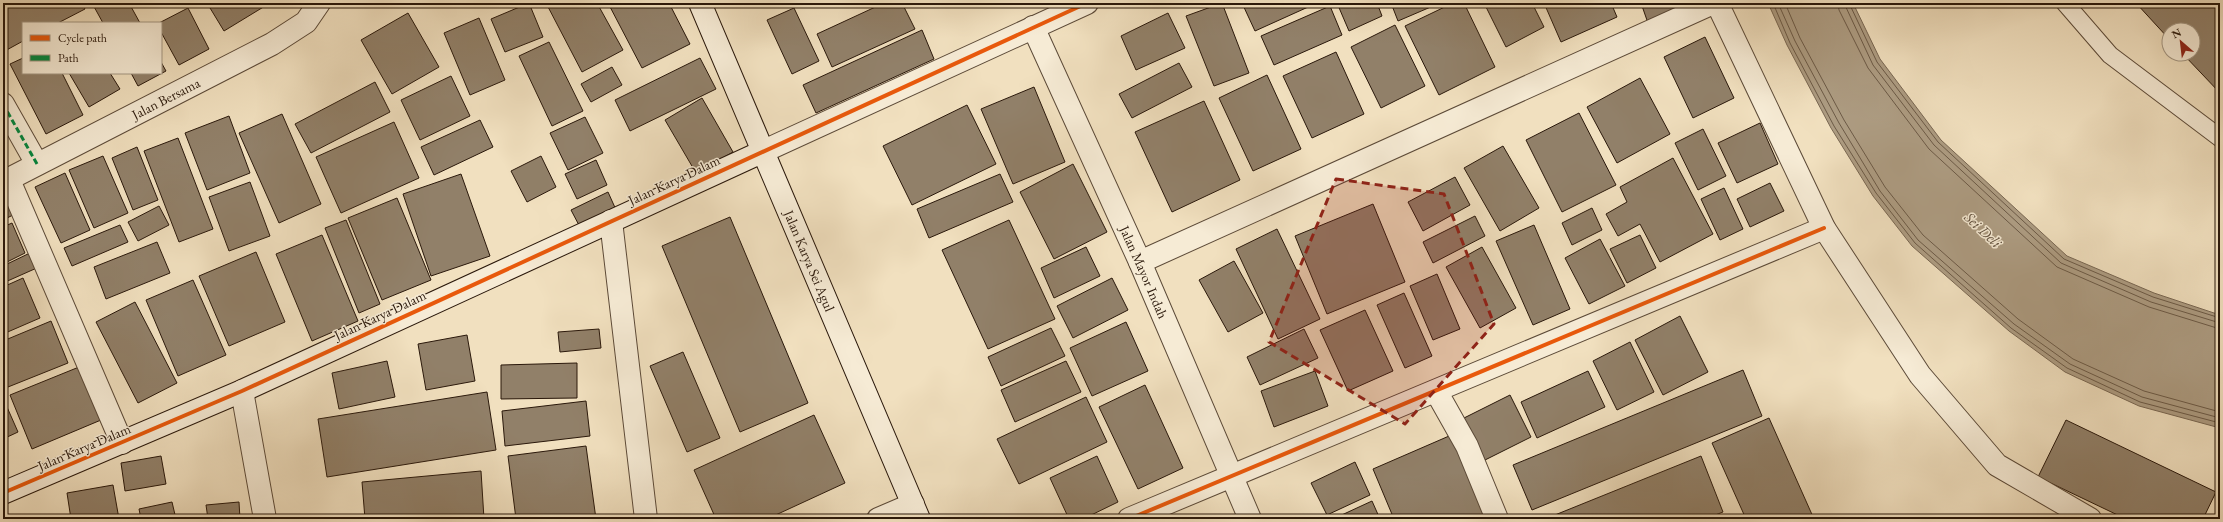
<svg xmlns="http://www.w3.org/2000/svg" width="2223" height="522" viewBox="0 0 2223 522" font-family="'EB Garamond',serif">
<rect width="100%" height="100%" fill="#f1e0bf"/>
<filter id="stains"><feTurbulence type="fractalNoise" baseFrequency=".005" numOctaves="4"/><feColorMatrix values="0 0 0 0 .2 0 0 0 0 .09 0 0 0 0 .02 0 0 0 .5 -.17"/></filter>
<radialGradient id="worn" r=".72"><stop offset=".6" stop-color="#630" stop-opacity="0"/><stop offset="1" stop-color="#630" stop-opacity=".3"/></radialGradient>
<!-- water -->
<path fill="#ad9c82" stroke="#796752" d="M1768,3h85l27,56 61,81 126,116 87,37 66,22v113l-81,-22 -74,-34 -56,-41 -97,-85 -39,-50 -42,-68 -44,-83z"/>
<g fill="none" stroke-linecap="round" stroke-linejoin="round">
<!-- shore -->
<g stroke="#6c5a46" stroke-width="1">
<path d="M1773,3l17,40 44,83 42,67 39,50 96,85 56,40 73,34 80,21"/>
<path d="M1778,3l17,38 44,82 41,68 38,49 96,84 56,40 72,33 78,21"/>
<path d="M1785,3l15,35 44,82 41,67 38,48 95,84 55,40 71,32 76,21"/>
<path d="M1838,3l1,7 29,58 61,81 128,118 92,40 71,22"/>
<path d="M1844,3l29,62 61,80 127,118 90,39 69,21"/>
<path d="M1849,3l28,59 61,80 126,117 89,38 67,21"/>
</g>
</g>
<!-- building -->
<g fill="#918069" stroke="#2a180b">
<path d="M3,3h79l3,6 -27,14h-35v18l-20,11z"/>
<path d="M92,3h37l11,20h-37z"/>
<path d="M207,3h63l-46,28z"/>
<path d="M529,3l14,34 -38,15 -14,-33z"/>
<path d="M546,3h51l26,47 -41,22z"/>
<path d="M608,3h61l21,41 -48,24z"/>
<path d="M884,3h18l13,26 -83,38 -15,-33z"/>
<path d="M1222,3l27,70 -35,13 -28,-70z"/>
<path d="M1242,3h75l-62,28z"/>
<path d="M1337,3h40l5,13 -33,15z"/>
<path d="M1391,3h49l-42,18z"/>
<path d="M1453,3h11l31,64 -56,28 -34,-69z"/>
<path d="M1484,3h48l12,24 -38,20z"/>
<path d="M1544,3h67l6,14 -56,25z"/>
<path d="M1641,3h52l-44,23z"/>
<path d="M2136,3h84v90l-37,-39h10v-24h-24v9z"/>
<path d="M1330,6l12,29 -68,30 -13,-29z"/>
<path d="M188,8l21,41 -30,16 -18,-33v-9h-2z"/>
<path d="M794,8l25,53 -27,13 -25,-54z"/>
<path d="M408,13l31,54 -47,27 -31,-54z"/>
<path d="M1168,13l17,35 -49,22 -15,-34z"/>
<path d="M479,18l26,62 -35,15 -26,-62z"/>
<path d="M1395,25l30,61 -44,22 -30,-61z"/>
<path d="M922,30l12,29 -118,54 -13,-28z"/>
<path d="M1705,37l29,61 -41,20 -29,-61z"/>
<path d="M549,42l34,69 -31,15 -33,-70z"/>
<path d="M1336,52l28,62 -52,24 -29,-62z"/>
<path d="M23,58v15h39l21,42 -37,19 -36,-70z"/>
<path d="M700,58l16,31 -86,42 -15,-31z"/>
<path d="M161,62l5,9 -28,15 -7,-13h30z"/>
<path d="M1179,63l13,24 -60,31 -13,-24z"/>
<path d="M612,67l10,18 -31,17 -10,-18z"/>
<path d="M69,73h41l10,16 -31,18z"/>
<path d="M1267,75l34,74 -48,22 -34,-73z"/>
<path d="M451,76l19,40 -50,24 -19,-40z"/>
<path d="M1640,78l30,56 -53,29 -30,-56z"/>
<path d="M375,82l15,30 -79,41 -16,-29z"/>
<path d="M1034,87l31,75 -52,22 -32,-75z"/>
<path d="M702,98l31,54 -37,21 -31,-53z"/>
<path d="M1204,101l36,79 -68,32 -37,-80z"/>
<path d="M967,105l29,59 -84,41 -29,-59z"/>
<path d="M1579,113l37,72 -54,27 -36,-72z"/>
<path d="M282,114l39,90 -42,19 -40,-90z"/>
<path d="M229,116l21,57 -43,17 -22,-57z"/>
<path d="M585,117l18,36 -35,17 -18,-37z"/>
<path d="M480,120l13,27 -59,28 -13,-28z"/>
<path d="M394,122l25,56 -78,35 -25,-56z"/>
<path d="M1760,123l18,41 -41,19 -19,-40z"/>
<path d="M1703,129l23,47 -28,14 -23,-47z"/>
<path d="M178,138l35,91 -34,13 -35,-91z"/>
<path d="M1503,146l36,62 -39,23 -36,-63z"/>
<path d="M137,147l21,53 -25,10 -21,-52z"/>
<path d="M103,156l25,57 -34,15 -25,-58z"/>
<path d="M541,156l15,31 -29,15 -16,-31z"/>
<path d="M1673,158l40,76 -53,28 -20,-38 -22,12 -12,-22 21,-12 -7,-15z"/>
<path d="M596,160l11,25 -30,14 -12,-25z"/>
<path d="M1073,164l34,68 -53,27 -34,-67z"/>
<path d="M65,173l25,57 -29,13 -26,-56z"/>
<path d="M461,174l29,82 -59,20 -28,-82z"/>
<path d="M1000,174l13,28 -84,36 -12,-29z"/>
<path d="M1455,177l15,28 -47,26 -15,-29z"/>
<path d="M250,182l20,54 -41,15 -20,-54z"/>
<path d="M1770,183l14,28 -34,16 -13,-28z"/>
<path d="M1724,188l19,41 -23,11 -19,-41z"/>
<path d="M608,192l9,20 -36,17 -10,-19z"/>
<path d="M3,194l10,21 -10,5z"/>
<path d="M397,198l34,82 -49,20 -34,-82z"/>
<path d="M1373,204l32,78 -78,32 -32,-78z"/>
<path d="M159,206l10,19 -31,16 -10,-19z"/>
<path d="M1592,208l10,22 -30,15 -10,-22z"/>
<path d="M1475,216l10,20 -52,27 -10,-21z"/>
<path d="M730,217l78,186 -68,29 -78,-186z"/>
<path d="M346,220l34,84 -21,9 -34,-85z"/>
<path d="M1009,220l46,99 -67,30 -46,-99z"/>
<path d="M12,223l13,30 -22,11v-37z"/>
<path d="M120,225l8,17 -56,24 -8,-18z"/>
<path d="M1534,225l36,84 -37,16 -37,-84z"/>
<path d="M1277,229l43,90 -42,20 -42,-90z"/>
<path d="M322,235l36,86 -46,20 -36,-87z"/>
<path d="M1640,235l16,33 -29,15 -17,-34z"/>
<path d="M1600,239l25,47 -36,18 -24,-46z"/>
<path d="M157,242l13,31 -64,26 -12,-32z"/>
<path d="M1086,247l14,29 -46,22 -13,-30z"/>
<path d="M1482,247l34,61 -36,20 -34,-61z"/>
<path d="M32,252l7,15 -36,16v-17z"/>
<path d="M256,252l29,70 -56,24 -30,-70z"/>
<path d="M1234,261l29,52 -35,19 -29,-52z"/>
<path d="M1437,274l23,55 -27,11 -23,-54z"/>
<path d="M23,278l17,40 -37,16v-47z"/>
<path d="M1112,278l16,32 -55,28 -16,-32z"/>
<path d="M193,280l33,75 -48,21 -32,-76z"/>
<path d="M1404,293l28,63 -27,12 -28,-63z"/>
<path d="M135,302l42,81 -39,20 -42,-81z"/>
<path d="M1365,310l28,61 -45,20 -28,-61z"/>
<path d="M1680,316l28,56 -45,23 -28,-55z"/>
<path d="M51,321l17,42 -65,26v-48z"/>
<path d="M1126,322l22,49 -56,25 -22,-48z"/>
<path d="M1051,328l14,28 -64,30 -13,-29z"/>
<path d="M599,329l2,19 -41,4 -2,-20z"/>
<path d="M1304,329l14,29 -58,27 -13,-28z"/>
<path d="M467,335l8,46 -49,9 -8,-46z"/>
<path d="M1630,342l24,50 -37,18 -24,-49z"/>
<path d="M683,352l37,86 -33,14 -37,-86z"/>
<path d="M387,361l8,36 -56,12 -7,-36z"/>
<path d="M1066,361l15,31 -66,30 -14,-32z"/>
<path d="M577,363v35l-76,1v-34z"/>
<path d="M79,367l22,53 -69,29 -22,-54z"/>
<path d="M1743,370l19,46 -230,94 -19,-45z"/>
<path d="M1315,371l13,35 -54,21 -13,-36z"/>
<path d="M1588,371l17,36 -68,31 -16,-36z"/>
<path d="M1145,385l38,83 -45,21 -39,-82z"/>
<path d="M487,392l9,58 -169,27 -9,-58z"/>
<path d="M1510,395l21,42 -46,23 -21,-42z"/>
<path d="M1086,397l21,45 -88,42 -22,-45z"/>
<path d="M3,398l15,34 -15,7z"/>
<path d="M586,401l4,35 -85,10 -3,-35z"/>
<path d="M814,415l31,68 -78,36h-51l-22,-49z"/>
<path d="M1769,418l45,101h-68l-34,-76z"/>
<path d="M2066,420l150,72 -13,27h-77l-88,-42z"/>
<path d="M1456,433l37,86h-99l-21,-50z"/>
<path d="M586,446l10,73h-80l-8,-63z"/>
<path d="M161,456l5,28 -41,7 -4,-28z"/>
<path d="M1097,456l21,46 -35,17h-14l-19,-41z"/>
<path d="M1701,456l22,56 -18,7h-160z"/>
<path d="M1355,462l15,33 -43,20 -16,-32z"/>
<path d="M481,471l3,48h-119l-3,-37z"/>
<path d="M113,485l6,34h-48l-4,-26z"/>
<path d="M2220,498v21h-6z"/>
<path d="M1372,501l8,18h-47z"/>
<path d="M172,502l4,17h-35l-2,-10z"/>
<path d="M239,502l1,17h-32l-2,-14z"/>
</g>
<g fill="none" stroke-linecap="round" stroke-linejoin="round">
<defs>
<path id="lane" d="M2065,3l45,52 110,83"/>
<g id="street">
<path d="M1717,3l107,225 96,147 77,90 93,54"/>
<path id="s1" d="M1033,27l107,235 110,257"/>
<path d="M3,104l34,60"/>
<path d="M764,151l323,-148"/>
<path d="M9,180l113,263"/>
<path id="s2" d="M3,182l269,-138 34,-22 13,-19"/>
<path d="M611,221l35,298"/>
<path d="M1140,262l573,-259"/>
<path d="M242,391l23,128"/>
<path d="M1436,391l31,55 30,73"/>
<path d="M878,519l35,-15"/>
<path d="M1129,519l695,-291"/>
</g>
<g id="secondary">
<path id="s3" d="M700,3l219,516"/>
<path d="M3,493l239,-102 522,-240"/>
</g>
</defs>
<!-- lane casing -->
<use href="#lane" stroke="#5c4a38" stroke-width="19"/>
<!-- street casing -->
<use href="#street" stroke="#5c4a38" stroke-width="24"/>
<!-- secondary casing -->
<use href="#secondary" stroke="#2a180b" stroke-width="24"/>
<!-- lane -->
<use href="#lane" stroke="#f6ebd5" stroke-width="17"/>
<!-- street -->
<use href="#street" stroke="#f6ebd5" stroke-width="22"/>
<!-- secondary -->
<use href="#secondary" stroke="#f6ebd5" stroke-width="22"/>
<!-- quiet -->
<path stroke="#00873e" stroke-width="3" stroke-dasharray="6 3" stroke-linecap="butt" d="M3,104l34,60"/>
<defs>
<g id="cycleway">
<path d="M3,493l239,-102 845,-388"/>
<path d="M1129,519l695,-291"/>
</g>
</defs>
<!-- cycleway casing -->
<use href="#cycleway" stroke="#f6ebd5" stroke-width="6"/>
<!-- cycleway -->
<use href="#cycleway" stroke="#e8590c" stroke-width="4"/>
</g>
<!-- marked area -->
<path fill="#8f2418" fill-opacity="0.2" stroke="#8f2418" stroke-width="3" stroke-dasharray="8 5" stroke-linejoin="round" d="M1336,179l108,15 50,130 -89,100 -136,-82z"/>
<g text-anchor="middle" stroke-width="3" stroke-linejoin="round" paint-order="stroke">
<!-- street labels -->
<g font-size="14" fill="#2a180b" stroke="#f6ebd5">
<text dy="5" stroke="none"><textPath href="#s2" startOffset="183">Jalan Bersama</textPath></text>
<text transform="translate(674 180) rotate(-25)" y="5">Jalan Karya Dalam</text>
<text dy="5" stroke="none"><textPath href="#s3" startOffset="280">Jalan Karya Sei Agul</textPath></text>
<text dy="5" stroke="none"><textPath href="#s1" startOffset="269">Jalan Mayor Indah</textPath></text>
<text transform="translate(380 315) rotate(-25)" y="5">Jalan Karya Dalam</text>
<text transform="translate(84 447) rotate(-23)" y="5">Jalan Karya Dalam</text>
</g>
<!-- water labels -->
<g font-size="15" font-style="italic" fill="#5e4d3b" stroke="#f6ebd5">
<text transform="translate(1983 230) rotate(43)" y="5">Sei Deli</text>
</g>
</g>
<!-- margin -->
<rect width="2223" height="522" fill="none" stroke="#f1e0bf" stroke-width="16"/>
<rect x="4" y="4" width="2215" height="514" fill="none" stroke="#2a180b" stroke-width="2"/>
<rect x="8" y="8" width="2207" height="506" fill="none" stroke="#2a180b"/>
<!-- legend -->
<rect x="22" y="22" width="140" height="52" fill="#f6ebd5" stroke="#a49784"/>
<rect x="30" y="35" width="20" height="6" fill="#e8590c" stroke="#a49784"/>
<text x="58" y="42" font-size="12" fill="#2a180b">Cycle path</text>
<rect x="30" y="55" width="20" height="6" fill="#00873e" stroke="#a49784"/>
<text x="58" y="62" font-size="12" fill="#2a180b">Path</text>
<!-- north arrow -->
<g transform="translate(2181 42) rotate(332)"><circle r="19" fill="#f6ebd5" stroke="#a49784"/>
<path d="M0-3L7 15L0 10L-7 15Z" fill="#8f2418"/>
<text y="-6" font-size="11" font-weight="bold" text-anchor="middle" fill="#2a180b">N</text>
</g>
<rect width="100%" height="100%" filter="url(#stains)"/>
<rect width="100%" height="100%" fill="url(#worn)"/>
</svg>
